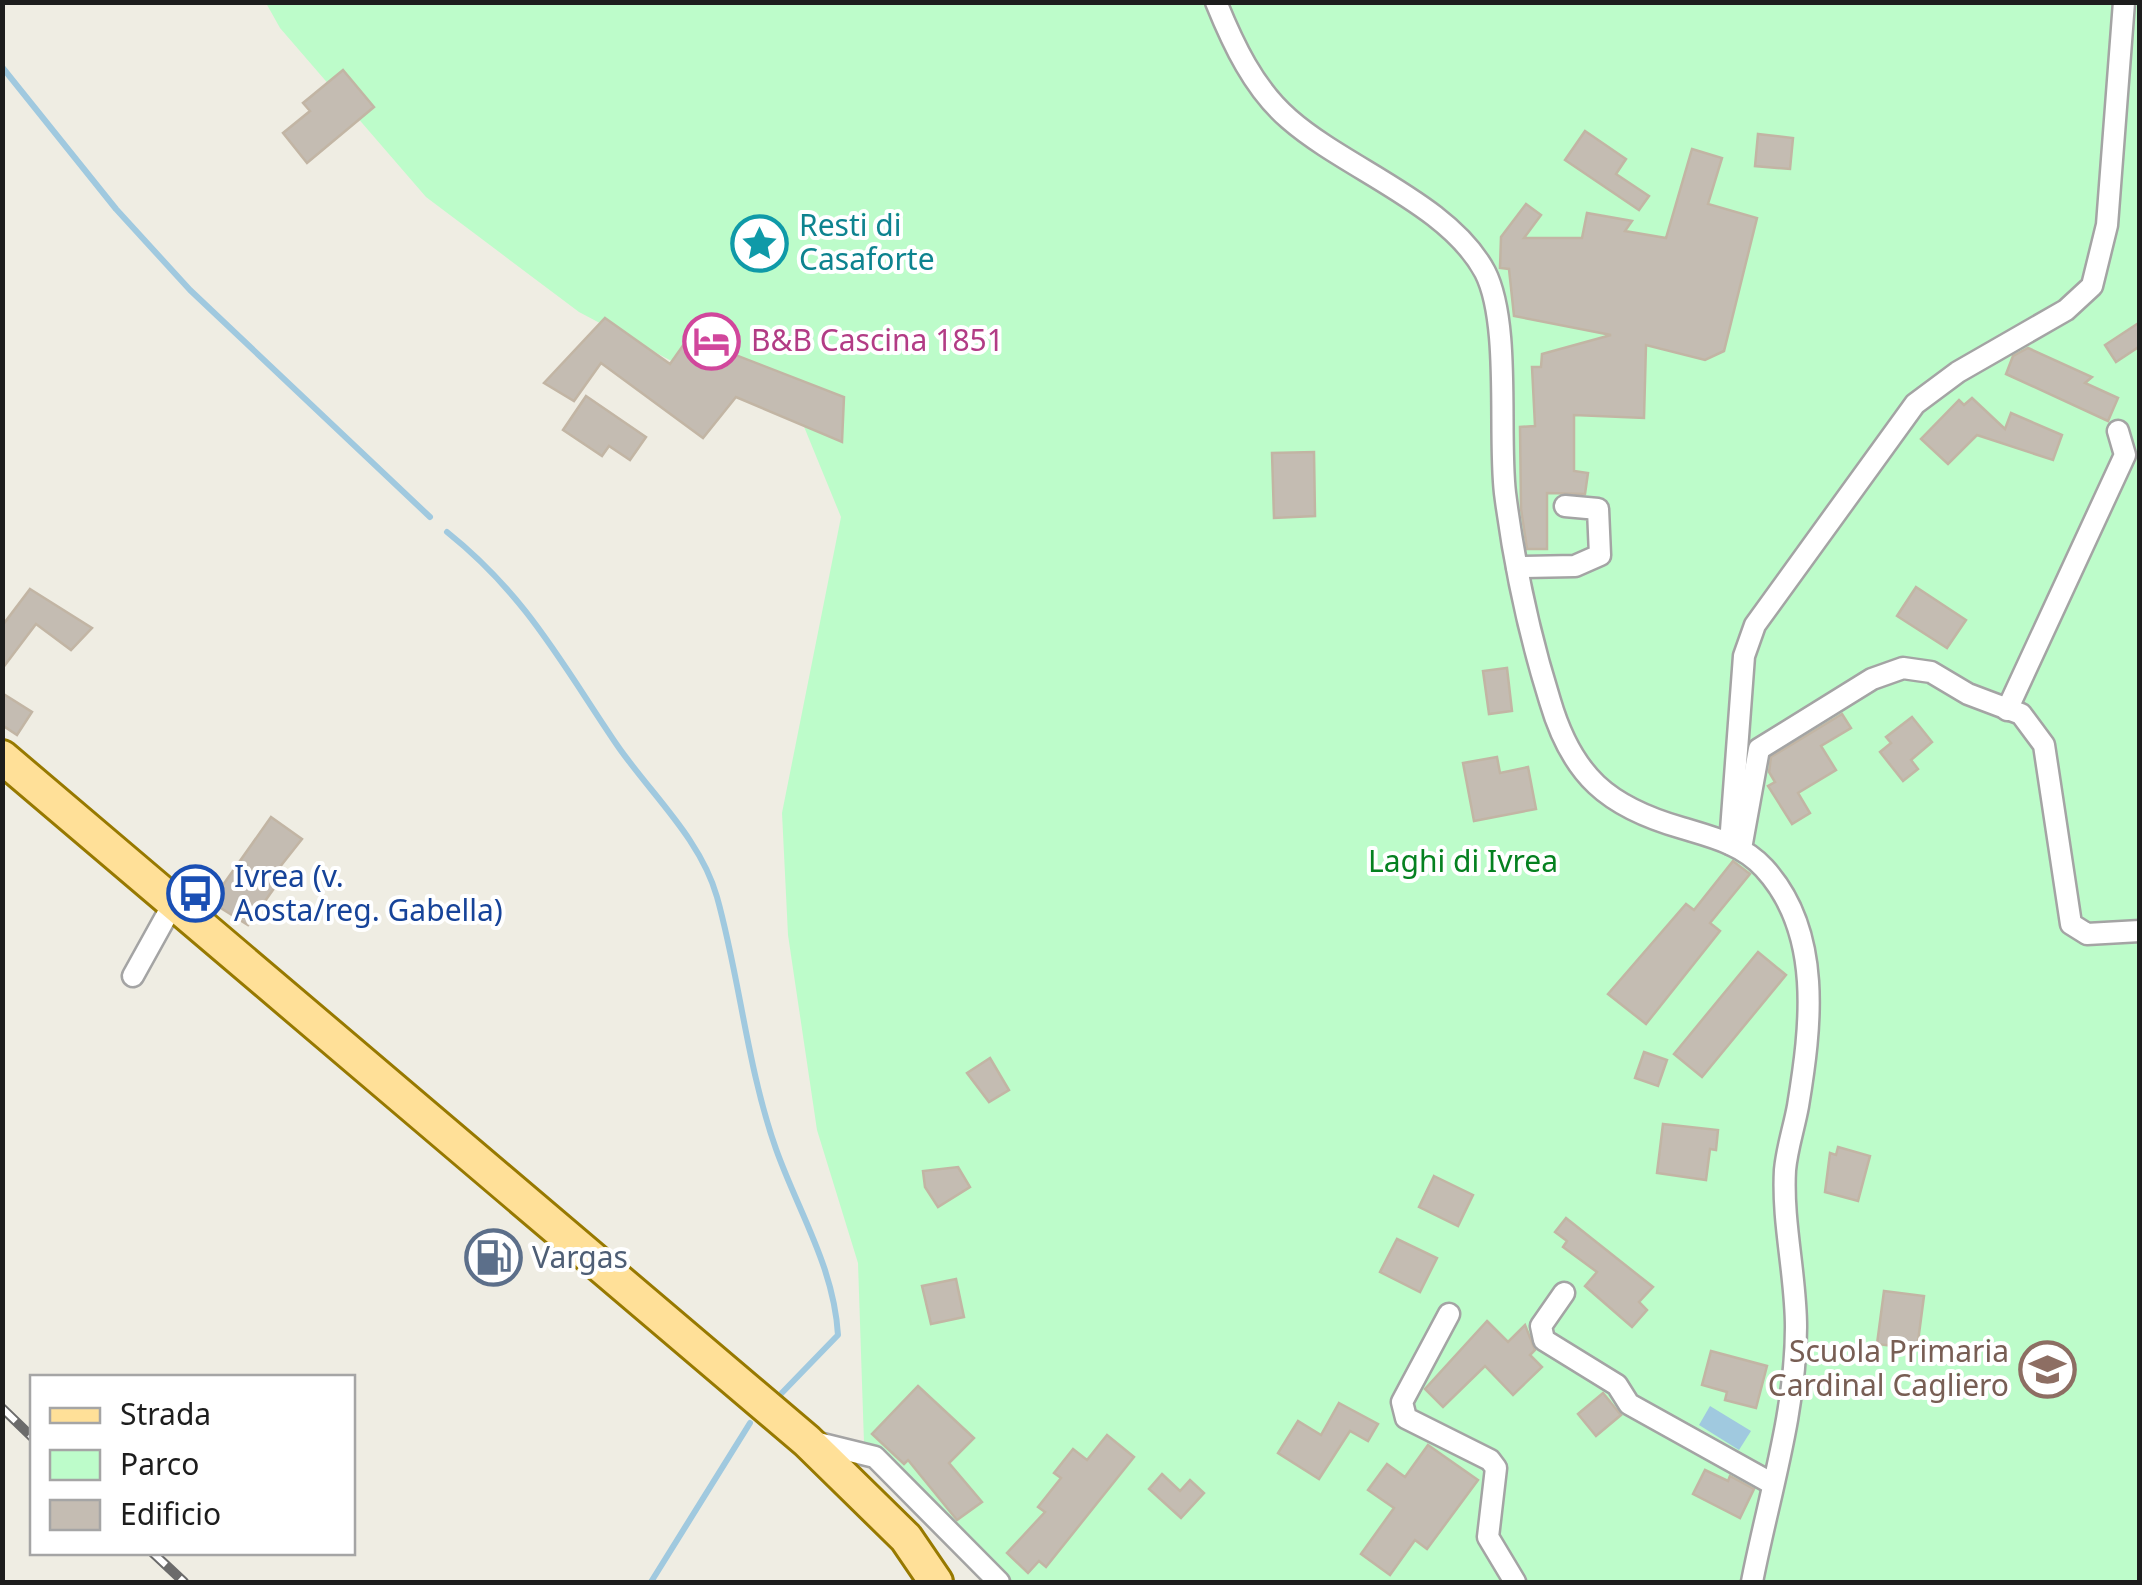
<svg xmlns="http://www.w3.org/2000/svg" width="2142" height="1585" viewBox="0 0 2142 1585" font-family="'Noto Sans',sans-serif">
<rect width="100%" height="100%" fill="#efede3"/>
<!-- park -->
<path fill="#bdfcca" d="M266,3h1873v1579h-1143l-38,-31 -94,-108 -6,-180 -41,-133 -29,-195 -6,-122 59,-296 -43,-105 -100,-37 -119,-63 -153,-115 -146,-169z"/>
<!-- water -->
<path fill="#a0c9df" d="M1710,1406l41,25 -12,19 -40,-25z"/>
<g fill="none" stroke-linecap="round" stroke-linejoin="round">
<!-- stream -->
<g stroke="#a0c9df" stroke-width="6">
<path d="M2,67l114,142 74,81 240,227"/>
<path d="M447,532c79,63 115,132 170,213 33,48 84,94 100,152 23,82 30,170 59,252 22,62 58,118 62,186l-63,65"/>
<path d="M651,1582l99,-159"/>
</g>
</g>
<!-- building -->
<g fill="#c4bcb2" stroke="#c2b5a4" stroke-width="2.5">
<path d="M343,70l31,37 -67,56 -24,-30 27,-22 -7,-8z"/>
<path d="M1585,131l41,28 -10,15 33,22 -10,14 -74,-50z"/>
<path d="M1758,134l35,4 -3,31 -35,-3z"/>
<path d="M1692,149l30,9 -14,46 49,14 -33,133 -19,9 -59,-15 -2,73 -70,-3v56l14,2 -3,21 -38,-1v56h-20l-6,-40 -1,-82 15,-1 -3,-59h9l1,-13 69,-19 -97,-19 -5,-47 -9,-1 1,-31 25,-33 15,11 -17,23h58l5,-25 45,8 -7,10 41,7z"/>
<path d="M605,318l65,46 19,-27 155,60 -2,45 -106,-45 -33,41 -102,-75 -27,38 -30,-18z"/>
<path d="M2140,322v24l-24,16 -11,-17z"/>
<path d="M2028,348l64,29 -7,6 33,15 -10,23 -102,-47 7,-18z"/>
<path d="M586,396l60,41 -16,23 -21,-14 -7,10 -39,-26z"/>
<path d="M1972,398l33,31 6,-16 51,22 -9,25 -76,-25 -29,29 -27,-25 38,-39 5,5z"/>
<path d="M1314,452l1,64 -41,2 -2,-65z"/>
<path d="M1916,587l50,33 -19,28 -50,-32z"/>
<path d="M30,589l62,39 -21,22 -35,-26 -34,45v-43z"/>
<path d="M1507,668l5,43 -23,3 -6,-43z"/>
<path d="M2,693l30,19 -15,23 -15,-10z"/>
<path d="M1842,714l9,14 -30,18 15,24 -38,23 12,20 -18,11 -24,-38 7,-4 -6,-10 2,-15z"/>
<path d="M1912,717l20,25 -21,18 7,9 -15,12 -23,-29 11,-9 -5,-6z"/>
<path d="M1497,757l3,16 28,-6 8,42 -62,12 -11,-58z"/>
<path d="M271,817l31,22 -34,43 7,5 -27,38 -37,-23z"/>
<path d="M1733,861l17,13 -40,49 10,8 -74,93 -38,-30 78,-90 8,6z"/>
<path d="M1758,952l28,23 -84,102 -28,-23z"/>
<path d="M1644,1052l23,8 -9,26 -23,-8z"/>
<path d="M990,1058l19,32 -20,12 -22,-29z"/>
<path d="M1663,1124l55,6 -2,20 -6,-1 -4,31 -49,-7z"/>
<path d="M1838,1147l32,9 -12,45 -33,-9 5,-39 6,2z"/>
<path d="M958,1167l12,20 -32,20 -13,-20 -2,-16z"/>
<path d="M1434,1176l39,19 -15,31 -39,-19z"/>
<path d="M1566,1218l87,69 -14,15 8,8 -15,17 -47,-41 12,-14 -34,-25 4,-6 -12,-9z"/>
<path d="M1397,1239l40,19 -17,34 -40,-20z"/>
<path d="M956,1279l8,38 -33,7 -9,-38z"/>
<path d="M1884,1291l40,5 -7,53 -40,-5z"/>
<path d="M1487,1321l21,21 17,-17 10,25 -5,5 12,12 -29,28 -28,-29 -42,41 -18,-18z"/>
<path d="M1711,1351l56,15 -11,42 -31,-8 2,-8 -25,-7z"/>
<path d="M918,1386l56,52 -25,25 33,39 -25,18 -49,-60 -4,4 -32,-30z"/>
<path d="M1603,1393l18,22 -25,21 -18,-22z"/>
<path d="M1339,1403l39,21 -10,17 -18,-10 -31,48 -41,-26 20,-32 23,14z"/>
<path d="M1107,1435l27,22 -88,110 -7,-6 -11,12 -21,-20 38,-41 -7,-5 23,-29 -7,-5 19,-24 14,11z"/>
<path d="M1428,1445l50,35 -51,69 -12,-9 -25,35 -29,-21 33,-46 -26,-18 19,-26 18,13z"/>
<path d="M1705,1470l23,11 2,-5 24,13 -14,29 -47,-24z"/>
<path d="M1162,1474l18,17 10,-11 14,13 -23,25 -32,-29z"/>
</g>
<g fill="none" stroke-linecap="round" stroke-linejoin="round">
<defs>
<g id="street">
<path d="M1216,2c17,42 38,87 73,117 57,50 160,85 196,153 26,51 13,162 20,221 9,70 24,141 45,208 22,75 58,106 132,127 30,9 60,16 82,40 59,64 47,159 34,238 -4,22 -11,42 -13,64 -3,53 11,105 11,157 0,86 -28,172 -44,255"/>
<path d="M1517,567l58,-1 25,-11 -2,-46 -33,-3"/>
<path d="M2007,710l118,-255 -7,-24"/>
<path d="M1742,843l17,-94 113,-70 31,-11 28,4 37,22 53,20 23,31 27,179 16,10 53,-3"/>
<path d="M1730,844l14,-188 11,-31 160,-221 43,-32 108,-62 26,-24 15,-61 17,-223"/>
<path d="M133,976l41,-74"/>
<path d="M1564,1293l-23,33 3,14 73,45 12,19 142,79"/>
<path d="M1449,1314l-47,88 4,16 84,42 6,8 -8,69 27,45"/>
<path d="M814,1442l61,15 124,125"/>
</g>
<path id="primary" d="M2,757l805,684 99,97 30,44"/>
</defs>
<!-- street casing -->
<use href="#street" stroke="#a4a4a4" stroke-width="25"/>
<!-- primary casing -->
<use href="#primary" stroke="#977900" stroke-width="38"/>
<!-- street -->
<use href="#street" stroke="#fff" stroke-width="20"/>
<!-- primary -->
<use href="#primary" stroke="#ffe098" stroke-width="32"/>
<defs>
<g id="rail">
<path d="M2,1408l30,29"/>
<path d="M152,1552l32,30"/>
</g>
</defs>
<!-- rail casing -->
<use href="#rail" stroke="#6b6b6b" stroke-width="10"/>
<!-- rail -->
<use href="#rail" stroke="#fff" stroke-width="6" stroke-dasharray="19" stroke-linecap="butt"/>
</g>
<!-- icons -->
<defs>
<symbol id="sight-ring" viewBox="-11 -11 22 22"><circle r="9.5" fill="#fff" stroke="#0f9aa8" stroke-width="1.5"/><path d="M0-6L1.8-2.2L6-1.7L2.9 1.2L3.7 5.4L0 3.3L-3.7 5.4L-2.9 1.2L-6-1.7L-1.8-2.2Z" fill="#0f9aa8"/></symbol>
<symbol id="hotel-ring" viewBox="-11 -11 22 22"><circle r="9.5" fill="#fff" stroke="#d1479c" stroke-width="1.5"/><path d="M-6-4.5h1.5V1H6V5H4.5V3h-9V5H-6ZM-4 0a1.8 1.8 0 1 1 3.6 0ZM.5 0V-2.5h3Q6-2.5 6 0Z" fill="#d1479c"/></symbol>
<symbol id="bus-ring" viewBox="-11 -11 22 22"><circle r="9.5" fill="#fff" stroke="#1a4fb4" stroke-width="1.5"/><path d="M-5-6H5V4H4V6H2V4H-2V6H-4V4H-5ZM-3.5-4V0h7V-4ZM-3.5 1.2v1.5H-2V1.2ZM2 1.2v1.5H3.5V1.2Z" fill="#1a4fb4"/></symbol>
<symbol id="fuel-ring" viewBox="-11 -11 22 22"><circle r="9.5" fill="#fff" stroke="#5c6f8a" stroke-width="1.5"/><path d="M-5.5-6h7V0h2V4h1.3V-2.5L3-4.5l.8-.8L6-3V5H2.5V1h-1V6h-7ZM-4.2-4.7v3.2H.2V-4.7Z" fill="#5c6f8a"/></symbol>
<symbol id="school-ring" viewBox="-11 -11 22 22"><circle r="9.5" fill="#fff" stroke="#8d6e63" stroke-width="1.5"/><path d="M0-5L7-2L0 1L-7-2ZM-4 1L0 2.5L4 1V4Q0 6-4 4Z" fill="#8d6e63"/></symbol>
</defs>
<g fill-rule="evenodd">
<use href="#sight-ring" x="728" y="212" width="63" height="63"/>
<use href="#hotel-ring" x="680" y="310" width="63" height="63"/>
<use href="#bus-ring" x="164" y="862" width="63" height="63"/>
<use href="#fuel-ring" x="462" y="1226" width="63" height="63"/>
<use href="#school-ring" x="2016" y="1338" width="63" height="63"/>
</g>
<g text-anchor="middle" stroke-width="8" stroke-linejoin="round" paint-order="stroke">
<!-- culture labels -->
<g font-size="30" fill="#0d838f" stroke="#fff" text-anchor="start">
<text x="799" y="236">Resti di<tspan x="799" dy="34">Casaforte</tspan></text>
</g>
<!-- hotel labels -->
<g font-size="30" fill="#b23c85" stroke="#fff" text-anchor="start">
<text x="751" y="351">B&amp;B Cascina 1851</text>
</g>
<!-- park labels -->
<g font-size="30" fill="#058120" stroke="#fff">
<text x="1463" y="872">Laghi di Ivrea</text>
</g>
<!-- transit labels -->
<g font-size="30" fill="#164399" stroke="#fff" text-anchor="start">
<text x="234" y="887">Ivrea (v.<tspan x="234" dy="34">Aosta/reg. Gabella)</tspan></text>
</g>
<!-- service labels -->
<g font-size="30" fill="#4e5e75" stroke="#fff" text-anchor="start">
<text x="532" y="1268">Vargas</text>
</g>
<!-- education labels -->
<g font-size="30" fill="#785e54" stroke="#fff" text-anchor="end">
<text x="2009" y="1362">Scuola Primaria<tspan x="2009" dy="34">Cardinal Cagliero</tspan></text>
</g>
</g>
<!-- border -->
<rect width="2142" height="1585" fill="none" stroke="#1d1d1d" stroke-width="10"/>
<!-- legend -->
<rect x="30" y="1375" width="325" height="180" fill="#ffffff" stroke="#a5a5a5" stroke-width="2.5"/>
<rect x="50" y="1408" width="50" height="15" fill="#ffe098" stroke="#a5a5a5" stroke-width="2.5"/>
<text x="120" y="1425" font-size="30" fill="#1d1d1d">Strada</text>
<rect x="50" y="1450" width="50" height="30" fill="#bdfcca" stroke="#a5a5a5" stroke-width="2.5"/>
<text x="120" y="1475" font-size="30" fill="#1d1d1d">Parco</text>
<rect x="50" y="1500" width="50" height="30" fill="#c4bcb2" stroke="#a5a5a5" stroke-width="2.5"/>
<text x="120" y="1525" font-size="30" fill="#1d1d1d">Edificio</text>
</svg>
